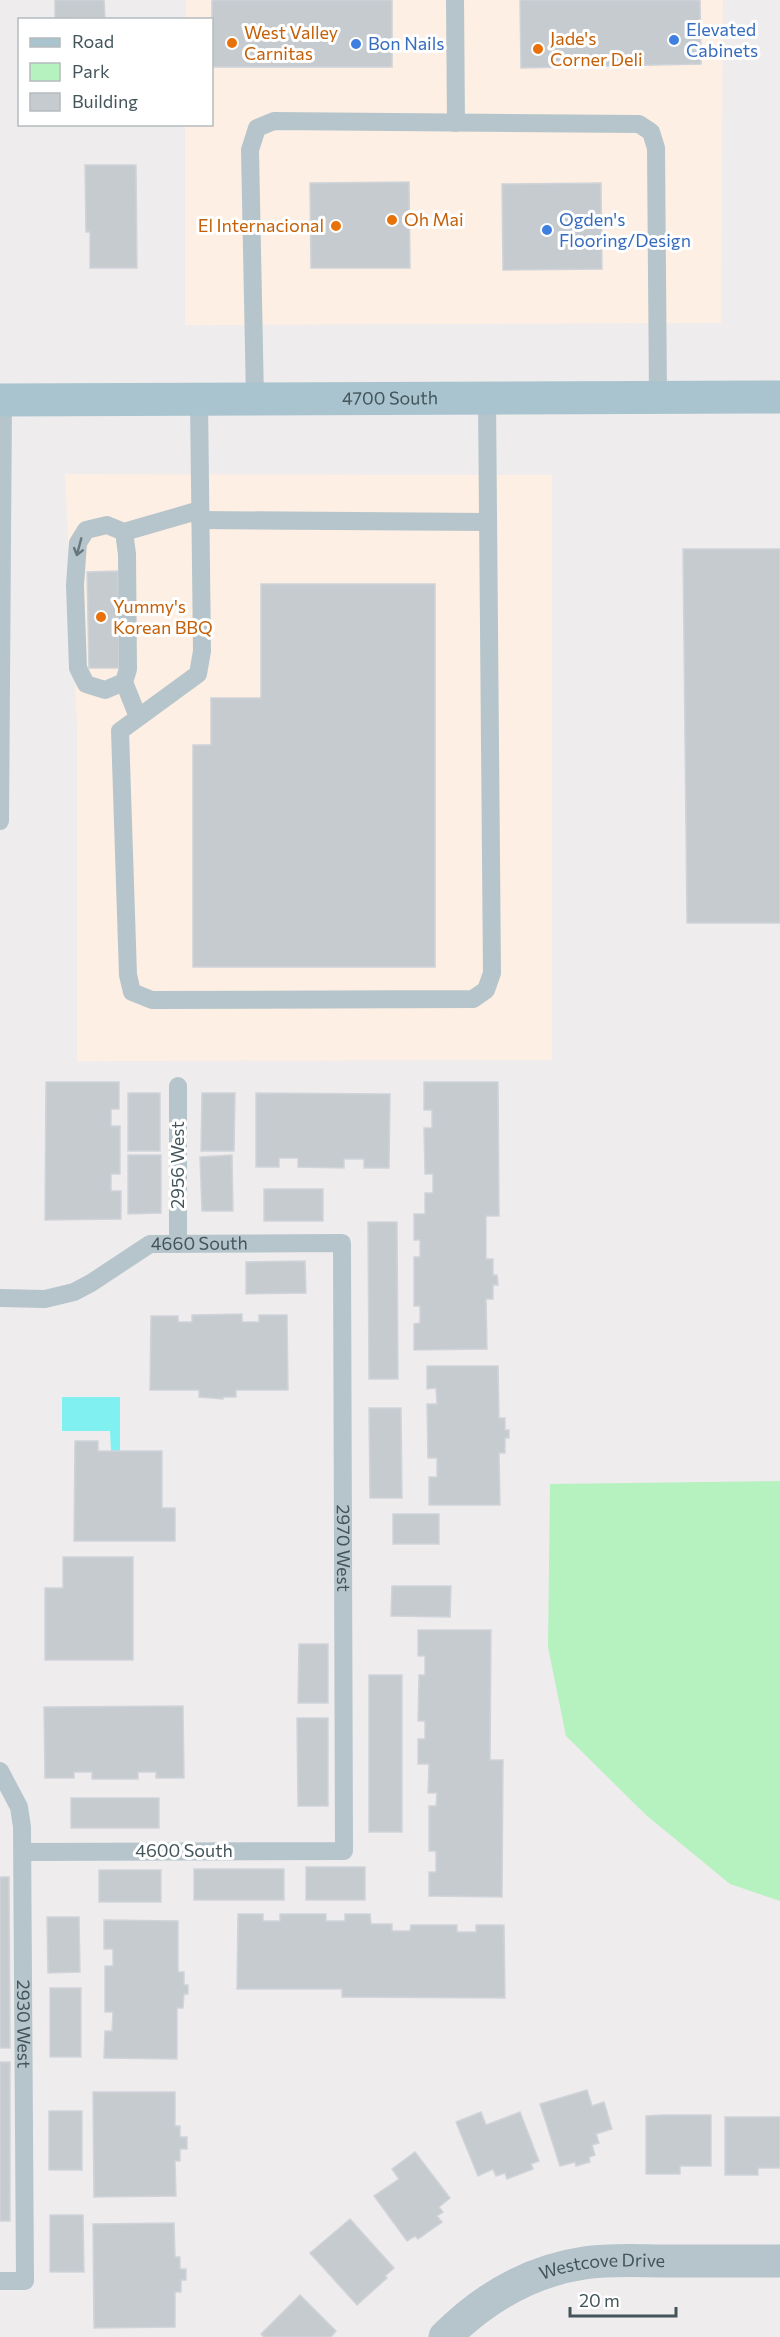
<svg xmlns="http://www.w3.org/2000/svg" width="780" height="2337" viewBox="0 0 780 2337" font-family="Commissioner,sans-serif">
<rect width="100%" height="100%" fill="#efeced"/>
<!-- commercial -->
<g fill="#fdefe3">
<path d="M186,0h537l-2,323 -536,2v-200l27,-1v-104l-26,-1z"/>
<path d="M65,474l487,1v585l-475,1v-337z"/>
</g>
<!-- green -->
<path fill="#b6f1c0" d="M780,1481v420l-50,-17 -84,-69 -80,-79 -18,-89 2,-163z"/>
<!-- water -->
<path fill="#80f1f0" d="M62,1397h58v54h-9l-1,-20h-48z"/>
<!-- building -->
<g fill="#c6cbd0" stroke="#d0d4d9" stroke-width="1.5">
<path d="M55,0h49l1,18 -50,1z"/>
<rect x="212" y="0" width="180" height="67"/>
<path d="M520,0h180l1,64 -180,4z"/>
<path d="M85,165h51l1,103h-47v-36h-4z"/>
<path d="M409,182l1,86h-99l-1,-85z"/>
<path d="M601,183l1,86 -99,1 -1,-86z"/>
<path d="M683,549h97v374h-93z"/>
<path d="M118,571l1,97h-30l-2,-96z"/>
<path d="M261,584h174v383h-242v-222h18v-47h50z"/>
<path d="M46,1082h73v27h-8v17h9v48h-9v17h10v28l-76,1z"/>
<path d="M424,1082h74l1,134h-13v43h7v16h4l1,10h-5v14h-7l1,50 -73,1v-26l6,-1v-17h-6v-49h6v-17h-6v-26h11v-21h8v-19h-8l-1,-46h8v-18h-8z"/>
<rect x="128" y="1093" width="32" height="58"/>
<path d="M202,1093h33l-1,58h-33z"/>
<path d="M256,1093l134,1 -1,74h-25v-9h-20v9l-46,-1v-9h-19v9h-23z"/>
<path d="M128,1155h33v58l-33,1z"/>
<path d="M232,1155l1,56h-31l-2,-54z"/>
<rect x="264" y="1189" width="59" height="32"/>
<path d="M368,1222h29l1,157h-29z"/>
<path d="M305,1261l1,32 -60,1v-32z"/>
<path d="M242,1314v8h17v-7h28l1,75h-52v7h-13v2l-24,-2v-7h-49l1,-74h27v6h14v-7z"/>
<path d="M427,1366h71l1,52h6v12h4v8h-4v15h-6l1,52h-71v-28h8v-19h-9l-1,-54h10l-1,-16 -9,1z"/>
<path d="M369,1408h32l1,90h-32z"/>
<path d="M75,1441h23v10h64v57h13v33h-101z"/>
<rect x="393" y="1514" width="46" height="30"/>
<path d="M63,1557h70v103h-88v-72h18z"/>
<path d="M392,1586h59l-1,31 -59,-1z"/>
<path d="M418,1630h73l-1,130h13l-1,137 -73,-1v-24h7v-21h-7v-45h7l1,-13h-9l1,-29h-11v-25h7v-18h-7l1,-46h6v-19h-7z"/>
<path d="M299,1644h29v59h-30z"/>
<rect x="369" y="1675" width="33" height="157"/>
<path d="M183,1706l1,72h-28v-6h-18v7h-46v-7h-18v6h-29l-1,-71z"/>
<path d="M297,1718h31v88h-30z"/>
<rect x="71" y="1798" width="88" height="30"/>
<rect x="306" y="1867" width="59" height="33"/>
<rect x="194" y="1869" width="90" height="31"/>
<rect x="99" y="1870" width="62" height="32"/>
<path d="M0,1877h9l1,171h-10z"/>
<path d="M238,1914h25v7h17v-7h46v7h19v-7h25l1,10h21v7h18l1,-6h46v7h19v-7h28l1,73 -163,-1v-8h-105z"/>
<path d="M47,1917h32l1,55 -32,1z"/>
<path d="M104,1920l74,1v51h6v13h4v9h-4l-1,14h-6v51l-73,-1 1,-27h7l1,-19h-8v-46h8v-17h-9z"/>
<rect x="50" y="1988" width="31" height="69"/>
<rect x="0" y="2062" width="10" height="159"/>
<path d="M587,2090l5,16 12,-4 8,27 -16,5 3,9 -7,2 3,10 -6,2 1,5 -14,4 -1,-4 -15,4 -20,-62z"/>
<path d="M93,2092h82v34h5v11h7v12h-7v12h-5l1,35 -82,1z"/>
<rect x="49" y="2111" width="33" height="59"/>
<path d="M481,2112l5,13 34,-13 19,49 -8,3 2,5 -26,10 -2,-6 -9,3 -3,-7 -15,7 -22,-54z"/>
<path d="M661,2115h50v51h-31v8h-34v-58z"/>
<path d="M725,2117h55v51h-22v7h-33z"/>
<path d="M415,2152l35,46 -11,9 4,5 -6,4 5,6 -24,17 -3,-3 -8,5 -33,-45 25,-17 -7,-10z"/>
<path d="M50,2215h33l1,57h-34z"/>
<path d="M350,2219l44,49 -9,8 2,2 -30,27 -47,-52z"/>
<path d="M174,2223l1,34h5v12h6v11h-5v12h-6v35l-81,1 -1,-104z"/>
<path d="M300,2295l36,36 -5,6h-67l-3,-3z"/>
</g>
<g fill="none" stroke-linecap="round" stroke-linejoin="round">
<!-- lane -->
<g stroke="#b6c5cb" stroke-width="18">
<path d="M455,0l1,123"/>
<path d="M199,399l3,252 -4,23 -78,57 8,244 4,17 20,8 321,-1 13,-9 6,-17 -5,-575"/>
<path d="M255,399l-5,-249 7,-22 17,-7 365,3 12,8 5,16 2,249"/>
<path d="M200,520l288,2"/>
<path d="M124,532l3,22 1,115 -4,13 -19,8 -19,-6 -8,-16 -3,-83 3,-42 8,-13 21,-5 17,7 76,-22"/>
<path d="M124,682l14,35"/>
<path d="M0,821l3,-421"/>
<path d="M178,1086v158"/>
<path id="s1" d="M0,1298l45,1 29,-7 17,-9 59,-39 192,-1 2,608 -321,1"/>
<path id="s2" d="M0,1771l19,36 3,20 3,454h-25"/>
</g>
<!-- street -->
<path stroke="#b6c5cb" stroke-width="33" id="s3" d="M445,2337c38,-38 85,-66 139,-74 27,-4 55,-2 82,-2 38,0 76,0 114,0"/>
<!-- primary -->
<path stroke="#a9c4ce" stroke-width="33" id="s4" d="M0,400l780,-3"/>
</g>
<!-- one-way arrows -->
<defs><path id="oneway-shaft" d="M-6 0H5M1.5-3L5.5 0L1.5 3" fill="none" stroke-width="1.6" stroke-linecap="round" stroke-linejoin="round" transform="scale(1.5)"/></defs>
<use stroke="#66777d" href="#oneway-shaft" transform="translate(79 547) rotate(105)"/>
<!-- markers -->
<g fill="#3f7fe0" stroke="#fff" stroke-width="2">
<circle cx="674" cy="40" r="6"/>
<circle cx="356" cy="44" r="6"/>
<circle cx="547" cy="230" r="6"/>
</g>
<g fill="#e8710a" stroke="#fff" stroke-width="2">
<circle cx="232" cy="43" r="6"/>
<circle cx="538" cy="49" r="6"/>
<circle cx="392" cy="220" r="6"/>
<circle cx="336" cy="226" r="6"/>
<circle cx="101" cy="617" r="6"/>
</g>
<g text-anchor="middle" stroke-width="6" stroke-linejoin="round" paint-order="stroke">
<!-- shop labels -->
<g font-size="18" fill="#366cbe" stroke="#fff" text-anchor="start">
<text x="686" y="36">Elevated<tspan x="686" dy="21">Cabinets</tspan></text>
<text x="368" y="50">Bon Nails</text>
<text x="559" y="226">Ogden's<tspan x="559" dy="21">Flooring/Design</tspan></text>
</g>
<!-- food labels -->
<g font-size="18" fill="#c56008" stroke="#fff" text-anchor="start">
<text x="244" y="39">West Valley<tspan x="244" dy="21">Carnitas</tspan></text>
<text x="550" y="45">Jade's<tspan x="550" dy="21">Corner Deli</tspan></text>
<text x="404" y="226">Oh Mai</text>
<text x="324" y="232" text-anchor="end">El Internacional</text>
<text x="113" y="613">Yummy's<tspan x="113" dy="21">Korean BBQ</tspan></text>
</g>
<!-- street labels -->
<g font-size="18" fill="#43555b" stroke="#fff">
<text dy="6" stroke="none"><textPath href="#s4" startOffset="390">4700 South</textPath></text>
<text transform="translate(178 1165) rotate(-90)" y="6">2956 West</text>
<text dy="6" stroke="none"><textPath href="#s1" startOffset="214">4660 South</textPath></text>
<text dy="6" stroke="none"><textPath href="#s1" startOffset="662">2970 West</textPath></text>
<text x="184" y="1857">4600 South</text>
<text dy="6" stroke="none"><textPath href="#s2" startOffset="258">2930 West</textPath></text>
<text dy="6" stroke="none"><textPath href="#s3" startOffset="178">Westcove Drive</textPath></text>
</g>
</g>
<!-- legend -->
<rect x="18" y="18" width="195" height="108" fill="#ffffff" stroke="#b4bbbd" stroke-width="1.5"/>
<rect x="30" y="38" width="30" height="9" fill="#a9c4ce" stroke="#b4bbbd" stroke-width="1.5"/>
<text x="72" y="48" font-size="18" fill="#43555b">Road</text>
<rect x="30" y="63" width="30" height="18" fill="#b6f1c0" stroke="#b4bbbd" stroke-width="1.5"/>
<text x="72" y="78" font-size="18" fill="#43555b">Park</text>
<rect x="30" y="93" width="30" height="18" fill="#c6cbd0" stroke="#b4bbbd" stroke-width="1.5"/>
<text x="72" y="108" font-size="18" fill="#43555b">Building</text>
<!-- scale -->
<path d="M570 2307v9h106v-9" fill="none" stroke="#43555b" stroke-width="3"/>
<text x="579" y="2307" font-size="18" fill="#43555b" stroke="#ffffff" stroke-width="4.5" paint-order="stroke">20 m</text>
</svg>
